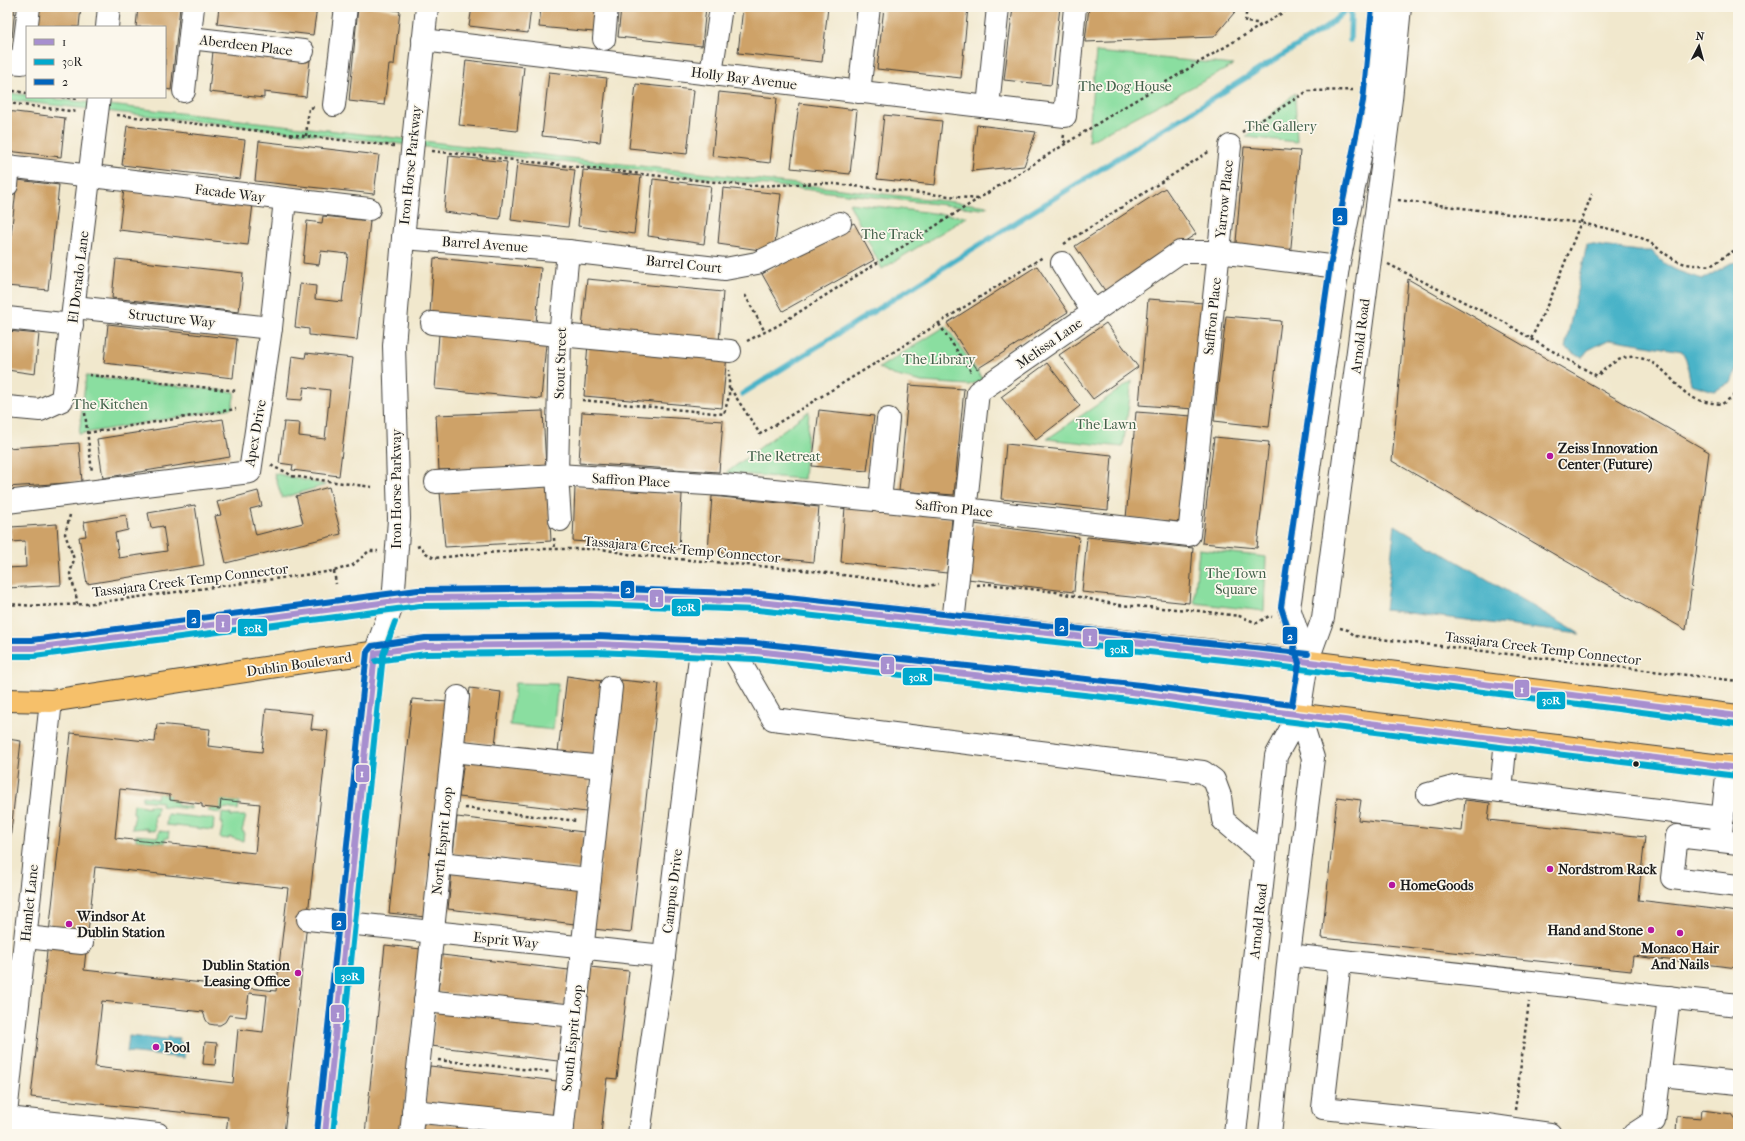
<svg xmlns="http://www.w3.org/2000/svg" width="1745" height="1141" viewBox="0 0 1745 1141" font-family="'IM FELL French Canon',serif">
<rect width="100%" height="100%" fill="#fbf7ec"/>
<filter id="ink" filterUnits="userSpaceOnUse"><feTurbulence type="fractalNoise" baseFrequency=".025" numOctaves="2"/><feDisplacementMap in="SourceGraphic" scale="8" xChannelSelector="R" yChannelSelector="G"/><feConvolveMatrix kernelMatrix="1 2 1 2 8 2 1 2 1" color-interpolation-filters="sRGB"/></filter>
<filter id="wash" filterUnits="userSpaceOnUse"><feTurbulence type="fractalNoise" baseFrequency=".012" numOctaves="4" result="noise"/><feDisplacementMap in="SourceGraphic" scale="16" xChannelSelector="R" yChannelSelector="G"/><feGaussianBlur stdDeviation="0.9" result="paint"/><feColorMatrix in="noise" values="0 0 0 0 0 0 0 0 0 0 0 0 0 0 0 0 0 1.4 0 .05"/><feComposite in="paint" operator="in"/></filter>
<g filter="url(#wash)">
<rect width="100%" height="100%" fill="#f1e8cd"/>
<!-- green -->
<g fill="#8adea0" stroke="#537d5e">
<path d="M1096,52l138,13 -146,77z"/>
<path d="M7,93l20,2v2h13l948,109 -7,3 -974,-109z"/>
<path d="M1295,93l2,49 -51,-5z"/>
<path d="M849,203l118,14 -85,52z"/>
<path d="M946,326l37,54 -14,5 -47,-3 -29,-7 -14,-7z"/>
<path d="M86,376l149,16 -3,16 -153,26z"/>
<path d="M1132,381l-9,66 -76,-8z"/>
<path d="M809,411l-5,68 -78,-6z"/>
<path d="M274,473l52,12 -44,13z"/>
<path d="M1199,549l67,8 -2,54 -70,-8z"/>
<path d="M515,683l43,1 -5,46 -43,-5z"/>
<path d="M158,793l12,2v5l7,1v4l14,2v2l-30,-3 1,-4 -20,-2 1,-4 14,2z"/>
<path d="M221,800l18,2 -1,8 -13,-2 -5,5 -12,-2v-3l12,1z"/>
<path d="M134,804l15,3v-2l8,1 -1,9h-2l1,16 -8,-1v-2l-15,1 3,-15 -2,-1z"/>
<path d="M222,813l9,1v2h15l-4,15 2,1 -1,9 -14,-4v2l-9,-1 3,-15h-2z"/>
<path d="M167,814l47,5 -1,11 -47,-5z"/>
<path d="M159,831l10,1 -1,6h-3v5l-29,-3v-5l22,2z"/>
<path d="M7,1126l67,8h-67z"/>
</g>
<!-- water -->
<g fill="#49b3c8" stroke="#326872">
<path d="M1587,244l51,7h14c16,19 28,21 51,28l28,-16 7,-1v103l-7,18 -17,8 -23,-7 -5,-25 -4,-8 -72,-12 -22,11 -6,8 -17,-10z"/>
<path d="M1395,525l185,109 -195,-24z"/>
<path d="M129,1036l37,4 1,-3 13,1 -1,4 6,1 -1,15 -57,-6z"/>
</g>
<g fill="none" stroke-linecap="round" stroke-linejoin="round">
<!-- stream -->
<g stroke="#49b3c8" stroke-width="5.5">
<path d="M1350,40l1,-33"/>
<path d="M742,394l585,-367 22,-20"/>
</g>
</g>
<g id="blocks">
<!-- building -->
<g fill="#cea267" fill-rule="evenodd">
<path d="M7,7h8l-3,30h-5z"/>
<path d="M39,7h42l-2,20h-42z"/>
<path d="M138,7h42l-9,83 -6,-1v-62h-29z"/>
<path d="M219,7h98l-4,28 -96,-11z"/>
<path d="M358,7h17l25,4 -6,54h-5l-5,40 -35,-4z"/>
<path d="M472,7h59l-3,26 -59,-7z"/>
<path d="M541,7h56l-3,25 -55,-5z"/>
<path d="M621,7h85l-4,39 -84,-9z"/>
<path d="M743,7h85l-6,55 -84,-9z"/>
<path d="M884,7h84l-7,71 -84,-9z"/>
<path d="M1013,7h47l-9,78 -47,-5z"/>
<path d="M1089,7h150l-25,30 -129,5z"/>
<path d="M213,51l97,9 -4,37 -42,-5v6l-55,-6z"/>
<path d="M466,60l58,7 -7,64 -58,-6z"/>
<path d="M549,72l58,6 -7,64 -58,-6z"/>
<path d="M636,84l58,6 -7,64 -58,-6z"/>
<path d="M719,92l58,6 -7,65 -58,-7z"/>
<path d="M799,103l58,7 -7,64 -59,-6z"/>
<path d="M7,111l58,7 -4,39 -54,-6z"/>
<path d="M884,115l58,6 -7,64 -58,-6z"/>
<path d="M977,125l59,7 -12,34 -52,5z"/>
<path d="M127,126l118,14 -5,39 -118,-14z"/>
<path d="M259,141l120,14 -5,39 -119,-13z"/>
<path d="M1244,147l56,4 -10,106 -55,-3z"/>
<path d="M449,156l58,6 -7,57 -56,-7z"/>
<path d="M517,163l58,7 -7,57 -57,-7z"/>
<path d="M583,170l58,6 -7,58 -56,-8z"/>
<path d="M653,179l58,7 -7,58 -56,-8z"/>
<path d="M17,180l42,5 -11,105 -41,-4v-15z"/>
<path d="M723,188l58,6 -7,58 -56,-8z"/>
<path d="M1165,188l31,46 -90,58 -31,-46z"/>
<path d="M124,189l129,15 -5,41 -129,-15z"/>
<path d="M323,216l47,5 -13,119 -48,-5v-6l-14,-2 5,-43 16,2 -1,13 27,3 6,-48 -27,-3 -2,14 -16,-2 4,-42 15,2z"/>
<path d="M854,223l20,37 -91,51 -21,-37z"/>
<path d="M434,258l107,10 -5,55 -106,-10z"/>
<path d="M116,259l127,14 -4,39 -127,-14z"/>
<path d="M1037,266l31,46 -91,57 -30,-46z"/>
<path d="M587,279l136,13 -4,50 -137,-13z"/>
<path d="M1408,279l301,173 -23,178 -294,-169z"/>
<path d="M1148,299l56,4 -10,106 -55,-4z"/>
<path d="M1226,316l55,5 -12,106 -55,-6z"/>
<path d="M1106,323l32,44 -45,32 -34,-44z"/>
<path d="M108,324l129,15 -4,39 -129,-15z"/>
<path d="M7,331l32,3 -4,40 -28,-4z"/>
<path d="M439,334l107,10 -5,55 -106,-10z"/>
<path d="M588,343l139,12 -5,53 -138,-12z"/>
<path d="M306,353l47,5 -14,118 -47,-6 1,-5 -14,-2 5,-41 16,1 -1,13 26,3 5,-49 -26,-3 -2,13 -15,-1 5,-43 13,2z"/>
<path d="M1047,363l33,43 -44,34 -35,-43z"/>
<path d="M909,385l55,4 -10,106 -55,-4z"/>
<path d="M819,410l55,6 -7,55 -55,-5z"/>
<path d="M543,411l3,56 -107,3 -3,-55z"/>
<path d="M582,412l141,9 -4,51 -140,-9z"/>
<path d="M1136,412l56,4 -10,106 -56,-4z"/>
<path d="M223,419l7,38 -127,21 -6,-39z"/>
<path d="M1214,437l55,5 -12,106 -55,-5z"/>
<path d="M79,443l3,39 -75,5v-39z"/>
<path d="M1006,444l106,11 -4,55 -107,-11z"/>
<path d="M548,486l3,55 -106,6 -5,-55z"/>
<path d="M575,486l107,8 -3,55 -106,-8z"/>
<path d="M329,487l12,47 -115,29 -11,-47 6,-1 -4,-13 41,-11 4,15 -12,3 6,26 47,-12 -7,-27z"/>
<path d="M712,496l107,11 -5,55 -106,-11z"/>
<path d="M195,505l9,60 -117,19 -8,-47 7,-1 -2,-14 42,-7 2,15 -13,3 4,25 48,-7 -4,-25 -12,2 -3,-15z"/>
<path d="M845,507l107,11 -5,55 -106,-11z"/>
<path d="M57,524l4,61 -54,3v-20l19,-1 -1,-26 -14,1v-15z"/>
<path d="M974,524l105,13 -5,55 -106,-13z"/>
<path d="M1087,537l106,11 -4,55 -107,-11z"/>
<path d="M567,676l35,5 -9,75 -35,-4z"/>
<path d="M621,680l38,4 -28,249 -38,-4z"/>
<path d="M470,688l31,4 -6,53 -31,-4z"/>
<path d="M412,699l36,3 -23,215 -36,-4z"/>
<path d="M266,709l47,5 -2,15 17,2 -44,403h-58l2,-17 -197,-20 40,-364 84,9 2,-18 53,5 -2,17 54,6zM120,789l50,6v5l32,4v3l18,2 1,-9 39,4 -5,49 -140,-15zM95,867l193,21 -12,103 -192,-21zM249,993l18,2 -4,37 -25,-3 -5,54 -138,-16 7,-66 101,11 3,8 3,4 6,1h5l5,-3 4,-7 17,2z"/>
<path d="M7,739l14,2 -13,118h-1z"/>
<path d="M464,760l127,14 -5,38 -127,-15z"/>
<path d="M1337,797l24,3 -3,20 104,11 3,-31 25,3 -2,17 157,17 -7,63 100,12v56l-105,-12 -2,15 -309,-33z"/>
<path d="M457,817l127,15 -4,37 -127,-15z"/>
<path d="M452,872l127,15 -4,37 -127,-15z"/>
<path d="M385,945l36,4 -19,185h-37z"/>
<path d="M442,955l127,15 -4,37 -127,-15z"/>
<path d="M590,967l39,4 -12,108 -10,-1 -6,56h-30z"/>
<path d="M436,1009l127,15 -5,37 -127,-15z"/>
<path d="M205,1042l12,1 -2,22 -12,-1z"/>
<path d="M430,1066l127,15 -5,37 -127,-15z"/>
<path d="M1702,1110l30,4 6,8v12h-62l1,-18 24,2z"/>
<path d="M423,1121l105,13h-107z"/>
</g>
</g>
</g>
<g filter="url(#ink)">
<use href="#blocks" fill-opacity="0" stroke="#3c3b37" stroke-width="1"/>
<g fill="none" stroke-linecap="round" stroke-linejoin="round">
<defs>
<g id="minor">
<path d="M107,27l2,-20"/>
<path d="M190,38l113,13"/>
<path d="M604,39l3,-32"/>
<path d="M423,40l642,76 10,-109"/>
<path d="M7,62l15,1 7,-56"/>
<path d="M711,74l10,-67"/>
<path d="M184,91l9,-84"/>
<path d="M859,92l10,-85"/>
<path d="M334,105l12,-98"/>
<path d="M988,107l10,-100"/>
<path d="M7,166l362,43"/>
<path d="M7,185l2,-19"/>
<path d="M403,238l165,13 157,18 32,-6 83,-40"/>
<path d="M1062,263l31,49"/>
<path d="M74,307l197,21"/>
<path d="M7,318l65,7"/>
<path d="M432,323l298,28"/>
<path d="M7,407l33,3 22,-10 37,-303"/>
<path d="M436,482l121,-7 167,10 241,24 224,26 41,-389"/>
<path d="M880,501l8,-82"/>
<path d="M7,502l243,-30 21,-144 14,-128"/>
<path d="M560,520l-3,-45 3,-138 8,-86"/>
<path d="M953,623l25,-231 202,-140h39l119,15"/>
<path d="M733,650l40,69 430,53 11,8 6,16 3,24 42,36"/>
<path d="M1307,662l-18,-54 49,-341 33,-165 9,-95"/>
<path d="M1506,739l-5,52 222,27"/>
<path d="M452,751l150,16"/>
<path d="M1428,794l29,-8 44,5"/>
<path d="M1721,833l7,-67"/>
<path d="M1738,843l-61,-7 -5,42 66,8"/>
<path d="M440,863l150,16"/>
<path d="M308,919l356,37"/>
<path d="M26,937l56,6"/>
<path d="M1289,955l449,50"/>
<path d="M1340,961l-17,147 164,17 63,9"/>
<path d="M425,1001l150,15"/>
<path d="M1661,1075l77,8"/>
<path d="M7,1105l44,-404"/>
<path d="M413,1111l150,16"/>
<path d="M7,1118l151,16"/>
<path d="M325,1134l50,-481 18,-50 6,-84 -5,-173 9,-108 24,-231"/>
<path d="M411,1134l47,-437"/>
<path d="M562,1134l49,-447"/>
<path d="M639,1134l25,-178 37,-307"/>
<path d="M1235,1134l41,-378 23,-42 8,-52 16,-44 68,-519 9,-92"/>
<path d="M1270,1134l19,-179 24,-197 -14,-44"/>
<path d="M1634,1134l20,-13 15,-124"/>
</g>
<g id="major">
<path d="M7,648h26l386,-50 172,-2 168,6 503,54 476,60"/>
<path d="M7,700l44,1 259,-40 115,-15 172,-2 159,7 384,42 106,15 492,60"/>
</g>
</defs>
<!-- minor casing -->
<use href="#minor" stroke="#3c3b37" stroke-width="24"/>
<!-- major casing -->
<use href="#major" stroke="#3c3b37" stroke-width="24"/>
<!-- path -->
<g stroke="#3c3b37" stroke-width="2.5" stroke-dasharray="3 3" stroke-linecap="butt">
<path d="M1247,7l-2,15 13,1 2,4"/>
<path d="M7,90l20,3"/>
<path d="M62,97l16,2"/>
<path d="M7,103l71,9"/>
<path d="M117,115l277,31"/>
<path d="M1242,132l66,-41 45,-1"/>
<path d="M1064,135l-1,5 3,3"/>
<path d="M306,136l3,-28 7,-1"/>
<path d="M432,151l319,35 74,-3 153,16"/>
<path d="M1398,200l183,23c18,4 37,7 55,13 25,8 33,30 63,29 3,0 8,1 12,0 10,-3 15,-13 27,-15"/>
<path d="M1064,244l146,-93"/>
<path d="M1388,264l118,59 25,16 21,-44 40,-101"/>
<path d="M745,295l20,37"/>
<path d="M939,324l33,49"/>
<path d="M1531,339l66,37c21,-20 37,-27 63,-8 11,8 19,22 32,29 8,5 20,6 30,7l16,-11"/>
<path d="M747,341l30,-15 342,-216 173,-103"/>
<path d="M89,375l149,16"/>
<path d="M730,388l30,46 132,-81 151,-96"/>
<path d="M582,400l142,14 5,-18v-26"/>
<path d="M85,413l7,59"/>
<path d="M87,433l149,-24"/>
<path d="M271,465c6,5 15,5 20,11l81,11"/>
<path d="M70,515l-5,19 9,25 -4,15 6,20 1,10"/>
<path d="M554,538l1,11"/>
<path d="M417,547l3,-1 6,7 8,5 97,-9h71l31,6 171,15 124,16 10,-2"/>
<path d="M334,571l2,13"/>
<path d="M977,585l11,-1 68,8 62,13 73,5 48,6 18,7 12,-7 3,1"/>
<path d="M7,604l29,2 50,-2 248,-33 19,-6 16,-14h9"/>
<path d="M1340,628l8,2 7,6 383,45"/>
<path d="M465,808l112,13"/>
<path d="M438,1060l112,12"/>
<path d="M1515,1110l14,-108"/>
</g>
<!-- minor -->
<use href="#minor" stroke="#fff" stroke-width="22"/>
<!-- major -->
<use href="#major" stroke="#f6c06b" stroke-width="22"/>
<defs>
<g id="bus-1">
<path d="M7,648h26l386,-50 172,-2 168,6 503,54 476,60"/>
<path d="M375,653l50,-7 172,-2 159,7 384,42 106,15 492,60"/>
<path d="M325,1134l50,-481"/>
</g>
<g id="bus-2">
<path d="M7,656h27l386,-50 171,-2 167,6 503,54 476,60"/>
<path d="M376,661l50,-7 171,-2 158,7 384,42 106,15 492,60"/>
<path d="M333,1134l50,-479 12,-33"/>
</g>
<g id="bus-3">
<path d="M7,640h25l386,-50 173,-2 169,6 548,60"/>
<path d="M317,1133l50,-481 5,-6 53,-8 172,-2 159,7 385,42 151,20 7,-42 -18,-56 49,-341 33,-165 9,-94"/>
</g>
</defs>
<!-- bus-1 casing -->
<use href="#bus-1" stroke="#fbf7ec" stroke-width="9"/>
<!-- bus-2 casing -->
<use href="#bus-2" stroke="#fbf7ec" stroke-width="9"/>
<!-- bus-3 casing -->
<use href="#bus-3" stroke="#fbf7ec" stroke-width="9"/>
<!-- bus-1 -->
<use href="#bus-1" stroke="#a78fcf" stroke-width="6"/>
<!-- bus-2 -->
<use href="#bus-2" stroke="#00a9ce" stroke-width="6"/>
<!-- bus-3 -->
<use href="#bus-3" stroke="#0065bd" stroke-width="6"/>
</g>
</g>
<!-- markers -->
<g fill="#b5179e" stroke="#fbf7ec" stroke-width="1.5">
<circle cx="1550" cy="456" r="4"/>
<circle cx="1550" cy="869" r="4"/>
<circle cx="1392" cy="885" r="4"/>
<circle cx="69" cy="924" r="4"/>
<circle cx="1651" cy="930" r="4"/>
<circle cx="1680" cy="933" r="4"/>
<circle cx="298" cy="973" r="4"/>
<circle cx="156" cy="1047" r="4"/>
</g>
<circle fill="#1c1c1c" stroke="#fbf7ec" stroke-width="1.5" cx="1636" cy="764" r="3.5"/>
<g text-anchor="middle" stroke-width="3.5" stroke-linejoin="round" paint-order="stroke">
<!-- street labels -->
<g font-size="14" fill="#1c1c1c" stroke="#fbf7ec">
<text transform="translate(246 45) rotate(7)" y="5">Aberdeen Place</text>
<text transform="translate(744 78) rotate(7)" y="5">Holly Bay Avenue</text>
<text transform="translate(410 165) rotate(-84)" y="5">Iron Horse Parkway</text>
<text transform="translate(230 193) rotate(7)" y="5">Facade Way</text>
<text transform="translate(1224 199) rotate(-84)" y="5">Yarrow Place</text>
<text transform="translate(485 244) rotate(4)" y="5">Barrel Avenue</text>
<text transform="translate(684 264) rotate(6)" y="5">Barrel Court</text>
<text transform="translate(78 277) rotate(-83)" y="5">El Dorado Lane</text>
<text transform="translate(1212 316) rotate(-84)" y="5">Saffron Place</text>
<text transform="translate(172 318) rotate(6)" y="5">Structure Way</text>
<text transform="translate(1360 336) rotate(-83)" y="5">Arnold Road</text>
<text transform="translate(1049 343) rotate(-35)" y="5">Melissa Lane</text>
<text transform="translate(560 363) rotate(-88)" y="5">Stout Street</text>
<text transform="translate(255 433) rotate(-80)" y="5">Apex Drive</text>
<text transform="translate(631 480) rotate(3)" y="5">Saffron Place</text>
<text transform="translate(396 489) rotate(-90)" y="5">Iron Horse Parkway</text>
<text transform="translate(954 508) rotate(6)" y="5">Saffron Place</text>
<text transform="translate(682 549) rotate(5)" y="5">Tassajara Creek Temp Connector</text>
<text transform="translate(190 580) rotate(-7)" y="5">Tassajara Creek Temp Connector</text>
<text transform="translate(1543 648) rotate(7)" y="5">Tassajara Creek Temp Connector</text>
<text transform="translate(299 664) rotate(-8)" y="5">Dublin Boulevard</text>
<text transform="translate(442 841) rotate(-84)" y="5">North Esprit Loop</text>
<text transform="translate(672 891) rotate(-83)" y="5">Campus Drive</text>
<text transform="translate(29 903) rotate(-84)" y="5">Hamlet Lane</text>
<text transform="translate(1258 921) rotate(-84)" y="5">Arnold Road</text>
<text transform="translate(506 940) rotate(6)" y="5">Esprit Way</text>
<text transform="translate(572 1038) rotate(-84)" y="5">South Esprit Loop</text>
</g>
<!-- park labels -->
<g font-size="14" fill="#42604a" stroke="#fbf7ec">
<text x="1125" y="91">The Dog House</text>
<text x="1281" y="131">The Gallery</text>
<text x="892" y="239">The Track</text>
<text x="939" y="364">The Library</text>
<text x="110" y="409">The Kitchen</text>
<text x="1106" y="429">The Lawn</text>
<text x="784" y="461">The Retreat</text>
<text x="1236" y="578">The Town<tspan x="1236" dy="16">Square</tspan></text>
</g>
<!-- poi labels -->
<g font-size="14" font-weight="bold" fill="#1c1c1c" stroke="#fbf7ec" text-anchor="start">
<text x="1558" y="453">Zeiss Innovation<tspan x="1558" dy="16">Center (Future)</tspan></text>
<text x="1558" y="874">Nordstrom Rack</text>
<text x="1400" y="890">HomeGoods</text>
<text x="77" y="921">Windsor At<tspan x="77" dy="16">Dublin Station</tspan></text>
<text x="1643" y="935" text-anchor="end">Hand and Stone</text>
<text x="1680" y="953" text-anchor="middle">Monaco Hair<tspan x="1680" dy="16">And Nails</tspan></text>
<text x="290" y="970" text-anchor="end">Dublin Station<tspan x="290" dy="16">Leasing Office</tspan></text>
<text x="164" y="1052">Pool</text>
</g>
</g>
<g stroke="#fbf7ec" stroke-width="1.5">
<rect x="1332" y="207" width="16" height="19" rx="4" fill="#0065bd"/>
<rect x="620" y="580" width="15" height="19" rx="4" fill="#0065bd"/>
<rect x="649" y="589" width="15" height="19" rx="4" fill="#a78fcf"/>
<rect x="671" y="598" width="30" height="19" rx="4" fill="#00a9ce"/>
<rect x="186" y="609" width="15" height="20" rx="4" fill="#0065bd"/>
<rect x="215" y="614" width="16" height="19" rx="4" fill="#a78fcf"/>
<rect x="1054" y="617" width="15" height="20" rx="4" fill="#0065bd"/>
<rect x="237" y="618" width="31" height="19" rx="4" fill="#00a9ce"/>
<rect x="1282" y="626" width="16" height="19" rx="4" fill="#0065bd"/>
<rect x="1082" y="628" width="16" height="19" rx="4" fill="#a78fcf"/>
<rect x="1104" y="639" width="30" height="19" rx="4" fill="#00a9ce"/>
<rect x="880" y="656" width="15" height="19" rx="4" fill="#a78fcf"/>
<rect x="902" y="667" width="31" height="19" rx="4" fill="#00a9ce"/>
<rect x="1514" y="679" width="16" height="19" rx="4" fill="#a78fcf"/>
<rect x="1536" y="691" width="30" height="19" rx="4" fill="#00a9ce"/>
<rect x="355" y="764" width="15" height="19" rx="4" fill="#a78fcf"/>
<rect x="331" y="912" width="16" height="19" rx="4" fill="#0065bd"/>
<rect x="334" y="966" width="31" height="19" rx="4" fill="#00a9ce"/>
<rect x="330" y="1004" width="15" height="19" rx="4" fill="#a78fcf"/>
</g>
<g font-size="11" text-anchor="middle" font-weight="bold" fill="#fff">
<text x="1340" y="221">2</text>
<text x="628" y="593">2</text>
<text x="657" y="602">1</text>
<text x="686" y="611">30R</text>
<text x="194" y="623">2</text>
<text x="223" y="627">1</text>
<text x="1062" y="631">2</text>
<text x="253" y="632">30R</text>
<text x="1290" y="640">2</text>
<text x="1090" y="641">1</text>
<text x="1119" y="653">30R</text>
<text x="888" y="669">1</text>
<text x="918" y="681">30R</text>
<text x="1522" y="693">1</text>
<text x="1551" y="704">30R</text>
<text x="362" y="777">1</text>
<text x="339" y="926">2</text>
<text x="350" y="980">30R</text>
<text x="338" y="1018">1</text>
</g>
<!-- margin -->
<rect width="1745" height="1141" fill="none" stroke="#fbf7ec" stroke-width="24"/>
<!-- legend -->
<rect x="26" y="26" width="140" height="72" fill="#fbf7ec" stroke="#a29f99"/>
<rect x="34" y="39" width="20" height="6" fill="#a78fcf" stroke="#a29f99"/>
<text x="62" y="46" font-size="12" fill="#1c1c1c">1</text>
<rect x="34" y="59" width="20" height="6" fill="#00a9ce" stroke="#a29f99"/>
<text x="62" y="66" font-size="12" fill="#1c1c1c">30R</text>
<rect x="34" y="79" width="20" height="6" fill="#0065bd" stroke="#a29f99"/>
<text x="62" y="86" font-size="12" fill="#1c1c1c">2</text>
<!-- north arrow -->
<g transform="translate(1699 46) rotate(6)" stroke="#fbf7ec" stroke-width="3" paint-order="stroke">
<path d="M0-3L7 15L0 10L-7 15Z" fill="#1c1c1c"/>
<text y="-6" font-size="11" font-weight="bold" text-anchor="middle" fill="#1c1c1c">N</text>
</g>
</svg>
